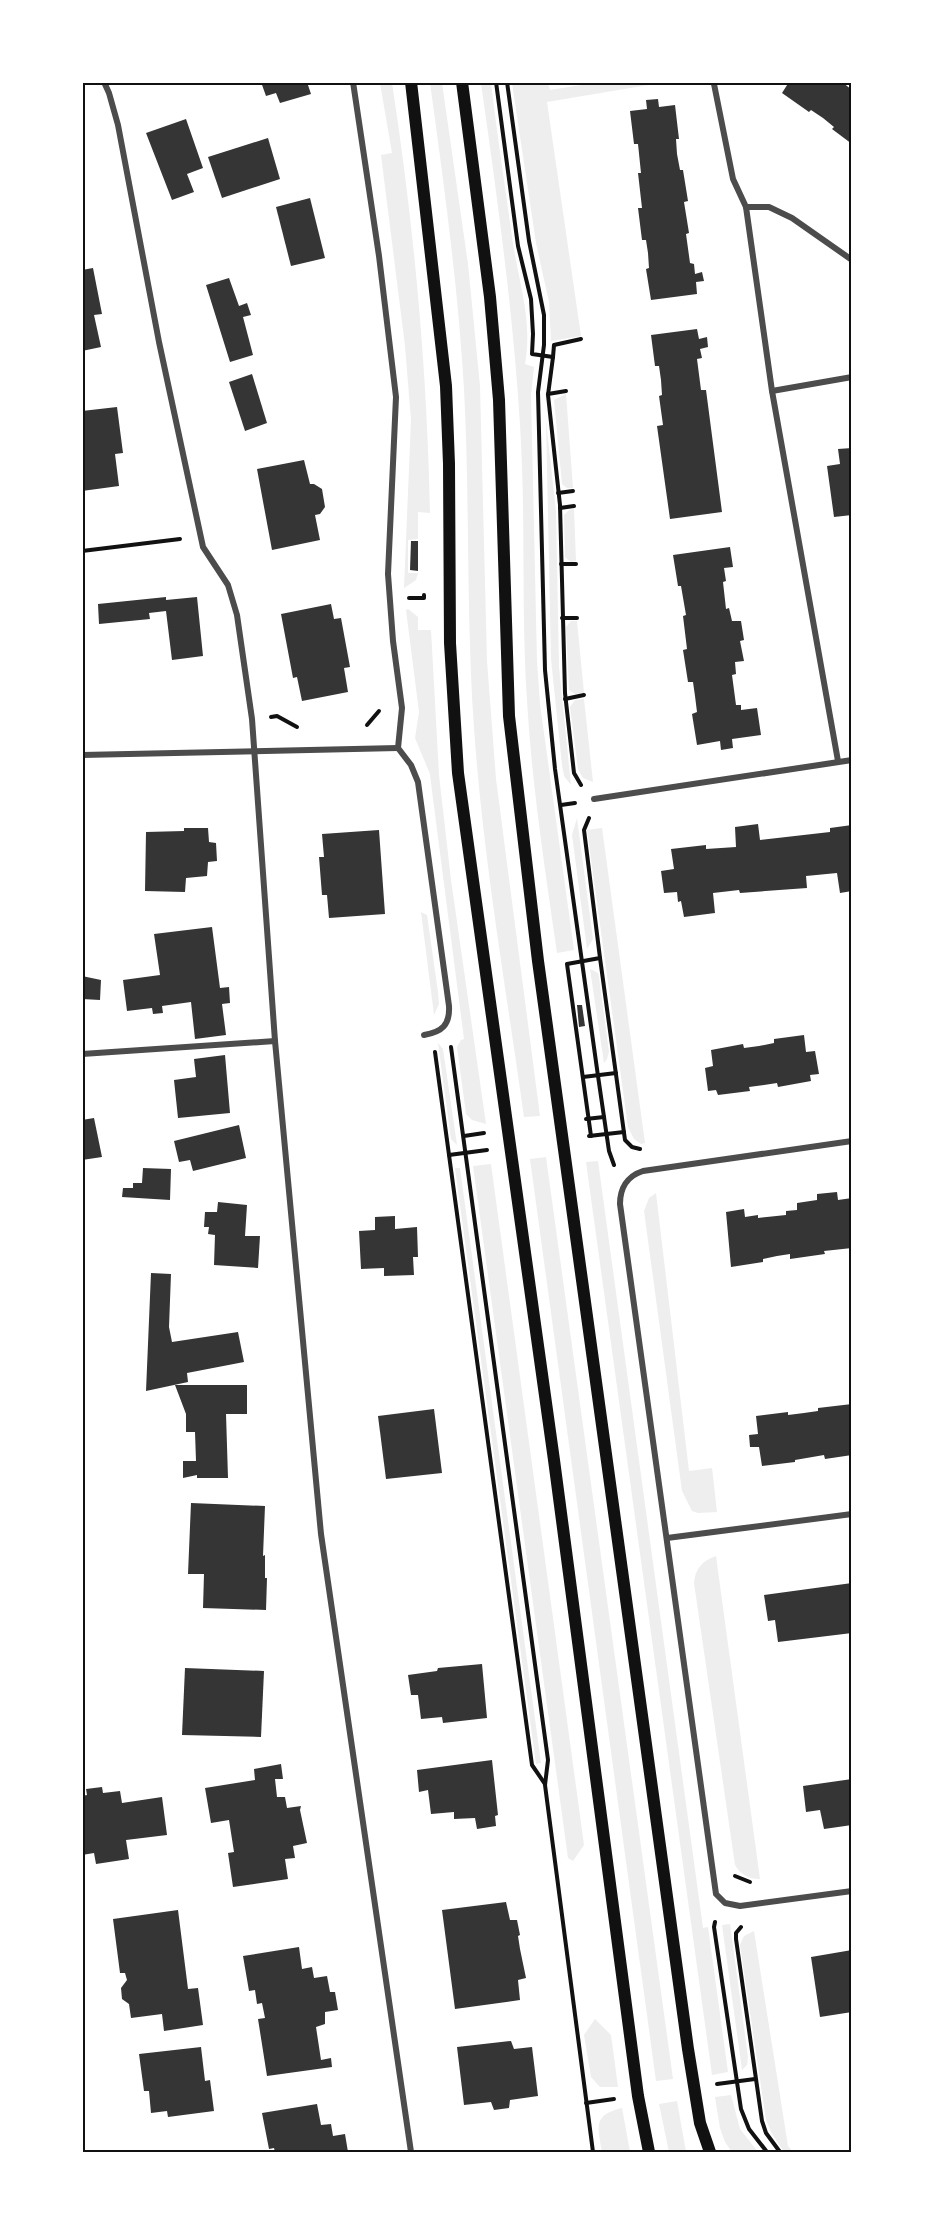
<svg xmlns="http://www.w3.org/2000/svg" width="934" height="2235" viewBox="0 0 934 2235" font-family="Manrope,sans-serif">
<rect width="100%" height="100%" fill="#fff"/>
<!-- green -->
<g fill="#eee">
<path d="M380,83h12c22,143 35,284 38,430l-12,-1v27l-10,1v33h10l-2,7 -12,8 7,-168 -6,-74 -24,-191 11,-2z"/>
<path d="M430,83h12l26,181 12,122 7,275 9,118 44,337 -16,1c-18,-129 -41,-259 -50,-389 -8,-113 -4,-226 -10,-339 -6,-103 -20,-204 -34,-306z"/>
<path d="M481,83h10c6,51 14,103 21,154 6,44 21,82 13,127l9,3 -3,28 6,266 3,43 34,246 -17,3c-12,-84 -25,-167 -30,-252 -6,-92 -1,-184 -7,-276 -7,-115 -23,-229 -39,-342z"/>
<path d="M512,83h36l2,7 44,-7h66l-113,19 34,234 -30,5 -2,-39 -13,-59z"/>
<path d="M566,394l7,94h-6l-5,-4 -8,-84z"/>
<path d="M546,421l10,90 3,156 12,118 -7,-9 -2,-11 -11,-106z"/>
<path d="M574,509l2,52 -5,1 -6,-5 -1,-42 5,-5z"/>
<path d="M408,609l10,8v13h13l8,145 12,105 35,244 -14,-4 -6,-6 -9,-67 4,-7 3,-1 -33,-256 -1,-9 -15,-36 4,-26 -13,-102z"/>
<path d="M571,621h6l7,72 -9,1 -6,-4 -3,-63z"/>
<path d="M584,699l9,83 -10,-4 -5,-9 -8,-62 5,-7z"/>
<path d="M577,818l16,121 -6,10 -15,-114z"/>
<path d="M602,828l43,315 -4,1 -7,-5 -6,-12 -41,-297z"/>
<path d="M421,912l6,3 11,77 1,12 -5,11z"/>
<path d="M590,969l8,4 1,4 10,75 -2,7 -3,4z"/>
<path d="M438,1043l5,6 14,96 -6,-6z"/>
<path d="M546,1157l127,922 -17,2 -126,-922z"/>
<path d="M598,1161l105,767 5,-1 20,145 -16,3 -126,-913z"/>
<path d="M491,1164l93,681 -11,16 -5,-3 -95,-692z"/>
<path d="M455,1168h5l81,595 -5,1z"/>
<path d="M656,1193l33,278 23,-3 5,44 -19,1 -6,-2 -10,-20 -38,-280 5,-13z"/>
<path d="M716,1556l44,323c-11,0 -19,-4 -25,-14l-41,-282c1,-14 8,-22 22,-27z"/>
<path d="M730,1924l18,133 -1,8 -5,5 -20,-145z"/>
<path d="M754,1931l34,215 5,6h-9l-12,-18 -6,-14 -26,-175 4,-9z"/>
<path d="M595,2019l16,16 7,52h-18l-9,-10 -7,-42z"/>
<path d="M731,2095l9,34 18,23h-26l-7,-10 -5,-14 -5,-31z"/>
<path d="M677,2101l9,51h-17l-10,-48z"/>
<path d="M622,2108l8,44h-28c-4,-25 -10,-37 20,-44z"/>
</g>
<!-- building -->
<g fill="#353535">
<path d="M261,82h46l4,12 -31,9 -4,-10 -10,3z"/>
<path d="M789,82h53l10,8v54l-20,-15 2,-2 -11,-9 -12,-8 -2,2 -27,-19z"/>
<path d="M658,99l1,8 16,-2 4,34h-3l1,15 3,16h3l5,31 -4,1 5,31 -3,1 4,29 4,1 1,10 7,-2 2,9 -8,1 1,12 -46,6 -5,-31 3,-1 -1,-15 -2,-13h-4l-4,-32h4l-4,-35h3l-3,-29h-4l-4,-33 17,-2 -1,-9z"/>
<path d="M186,119l17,49 -16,6 7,18 -22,8 -26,-67z"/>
<path d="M268,138l12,41 -58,19 -14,-41z"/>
<path d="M310,198l15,60 -34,8 -15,-59z"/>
<path d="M93,268l9,46 -8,1 7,32 -19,4v-81z"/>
<path d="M229,278l10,28 8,-3 4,12 -8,2 10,38 -23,7 -24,-77z"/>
<path d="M697,329l2,10 8,-2 1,10 -8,2 2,9 -5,1 4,31h5l16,122 -52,7 -13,-93 6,-1 -4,-29 3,-1 -1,-15 -2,-14h-4l-4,-31z"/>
<path d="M252,374l15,49 -22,8 -16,-49z"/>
<path d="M117,407l6,46 -8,1 4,32 -37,5v-80z"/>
<path d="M852,448v67l-18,2 -7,-51 13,-2 -2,-15z"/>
<path d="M304,460l6,24h4l8,5 3,18 -5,7 -5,1 5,25 -48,10 -15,-81z"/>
<path d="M411,541h7v30l-8,-1z"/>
<path d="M730,547l3,20 -9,1 2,13 -3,1 3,27 3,-1 3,13h9l3,19 -4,1 4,20 -9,1 1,12 -4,1 4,30h5v5l16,-2 4,27 -29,4 1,9 -12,2 -1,-9 -23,4 -5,-31 5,-2 -2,-16 -2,-14h-5l-5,-32 4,-1 -4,-33 3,-1 -5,-29h-3l-5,-31z"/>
<path d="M166,597v3l31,-3 6,59 -31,4 -6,-49 -17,2 1,6 -51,5 -1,-20z"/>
<path d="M331,604l3,15 7,-1 9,49 -6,1 4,24 -46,9 -5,-24 -4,1 -12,-64z"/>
<path d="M758,824l2,16 70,-8v-4l22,-3v66l-12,2 -3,-20 -31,3 1,12 -67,5 -1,-3 -26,3 2,20 -31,4 -3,-16 -3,1 -1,-10 -13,1 -3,-22 13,-2 -3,-20 35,-4v4l30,-2 -1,-20z"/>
<path d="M184,828h24l1,14 7,1 1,18 -9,1 -1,14 -21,2 -1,14 -40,-1 1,-59 38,-1z"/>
<path d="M379,830l6,84 -56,4 -2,-23h-5l-3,-38h5l-2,-23z"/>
<path d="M212,927l8,61 9,-1 1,16 -8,1 4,31 -31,4 -4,-37 -29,4 1,7 -10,1 -1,-6 -25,3 -4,-31 37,-5 -6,-41z"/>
<path d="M82,976l19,4 -1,20 -18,-1z"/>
<path d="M577,1005h5l3,21 -6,1z"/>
<path d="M804,1035l2,17 9,-1 4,23 -9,1 1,6 -33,6 -1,-4 -13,2 -15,2 1,4 -32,4 -2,-5 -8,1 -3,-23 8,-2 -2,-16 32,-6 1,4 15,-2 15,-3v-4z"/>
<path d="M225,1055l5,58 -52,5 -4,-38 22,-3 -2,-18z"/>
<path d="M94,1118l8,39 -20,3v-40z"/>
<path d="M239,1125l7,33 -53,13 -3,-11 -11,2 -5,-21z"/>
<path d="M143,1168l28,1 -1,31 -48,-3 1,-9h10v-5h9z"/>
<path d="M837,1192l1,8 14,-2v50l-28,3 1,3 -35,5v-5l-13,2 -14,3v3l-32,5 -5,-55 18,-3 1,8 13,-2v3l28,-3v-4l11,-1v-7l20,-3v-6z"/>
<path d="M218,1202l29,3 -2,31h15l-2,32 -44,-3 1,-30 -7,-1 1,-7h-5l1,-15h12z"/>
<path d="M395,1216v13l22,-2 1,30h-5l1,18 -30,1v-8l-23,1 -2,-38 16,-1v-13z"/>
<path d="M151,1273l20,1 -2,53 3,15 66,-10 6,30 -57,11 1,9 -42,9z"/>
<path d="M175,1385h72v29h-21l2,64h-31v-3l-14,3v-17h13l-1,-29h-9v-18z"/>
<path d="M852,1404v51l-27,4 -1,-4 -29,5v2l-33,4 -3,-19h-9l-1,-12 9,-1 -2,-18 32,-4v3l16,-2 14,-2v-3z"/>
<path d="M434,1409l8,64 -56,6 -8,-63z"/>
<path d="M191,1503l74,3 -2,50 2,-1v23h2l-1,32 -63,-2 1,-34h-16z"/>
<path d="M852,1583v50l-74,9 -3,-22 -7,1 -4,-26z"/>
<path d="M482,1664l5,54 -44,5 -1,-6 -21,2 -3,-24h-7l-3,-20 29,-4 1,-3z"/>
<path d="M185,1668l79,3 -3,66 -79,-2z"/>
<path d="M492,1760l6,55 -3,1 1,10 -19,3 -2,-11 -21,1v-7l-23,2 -3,-24 -9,2 -2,-22z"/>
<path d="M281,1764l2,15h-8l2,18h8l2,11 14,-2 -1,4 7,33 -14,3 2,12 -10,1 3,20 -55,8 -5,-34 6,-1 -5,-32 -18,3 -6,-35 50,-8 -1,-11z"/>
<path d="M852,1779v46l-28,4 -4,-19 -14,2 -3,-26z"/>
<path d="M102,1787l1,6 17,-2 2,12 40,-6 5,38 -41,5 3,19 -33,5 -2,-11 -12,2v-59l5,-1 -1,-6z"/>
<path d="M506,1902l4,18h7l3,15 -2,1 2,13 6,29 -8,2 2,20 -65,9 -13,-99z"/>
<path d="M178,1910l10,79 10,-1 5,37 -39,6 -2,-17 -31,4 -2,-14 -7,-5 -1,-11 6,-8 -2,-7h-5l-7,-54z"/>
<path d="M299,1947l3,22 10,-2 2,11 13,-2 3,16h5l3,18 -13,2v12l-9,3 5,33 10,-2 1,9 -65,9 -9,-57 7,-1 -3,-15 -5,1 -2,-14 -6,1 -6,-35z"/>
<path d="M852,1950v62l-32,5 -9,-60z"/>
<path d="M511,2041l3,8 18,-2 6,49 -28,4 -1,8 -15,2 -3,-8 -27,3 -7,-58z"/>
<path d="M201,2047l4,34 5,-1 4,31 -46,6 -1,-6 -16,2 -2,-22h-5l-5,-37z"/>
<path d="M317,2104l4,21 10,-1 2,12 12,-2 3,18h-73l-1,-4 -5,1 -7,-36z"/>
</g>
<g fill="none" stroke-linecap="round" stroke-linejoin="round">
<!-- path -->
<g stroke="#111" stroke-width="4">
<path d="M496,82l22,164 13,53 2,35 -1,20 21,3 -5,38 12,110 5,188 9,80 7,12"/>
<path d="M507,82l22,159 15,74v30l-6,47 7,278 10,99 43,307 11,75 5,14"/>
<path d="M553,357l1,-12 27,-6"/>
<path d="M548,394l18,-3"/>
<path d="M558,493l15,-2"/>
<path d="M560,508l14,-2"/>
<path d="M82,551l98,-12"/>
<path d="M561,564h15"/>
<path d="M409,598h15v-3"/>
<path d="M562,618h15"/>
<path d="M565,699l19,-4"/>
<path d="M271,717l6,-1 20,11"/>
<path d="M367,725l12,-14"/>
<path d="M561,805l14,-2"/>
<path d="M589,818l-5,12 16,128 -33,6 24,172"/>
<path d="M600,958l25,182 7,7 8,2"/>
<path d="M451,1047l97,713 -3,25 48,367"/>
<path d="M435,1052l97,713 13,19"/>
<path d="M583,1077l33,-4"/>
<path d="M586,1119l18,-2"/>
<path d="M464,1136l20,-3"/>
<path d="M589,1136l35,-4"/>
<path d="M449,1155l38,-5"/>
<path d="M735,1876l15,6"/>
<path d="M715,1922l-1,5 27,182 8,20 18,23"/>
<path d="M741,1927l-5,6v6l26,182 4,12 14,19"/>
<path d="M717,2084l38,-5"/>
<path d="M586,2103l28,-4"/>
</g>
<!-- minor -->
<g stroke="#4c4c4c" stroke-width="6">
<path d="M104,82l5,11 9,32 41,217 44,205 25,38 9,30 15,104 23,322 46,493 90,618"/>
<path d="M353,82l26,174 17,141 -8,177 5,67 9,67 -4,40 13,17 7,17 31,224c1,19 -7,26 -25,29"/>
<path d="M714,84l19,95 13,28 26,184 66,370"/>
<path d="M746,207h23l23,11 60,42"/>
<path d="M772,391l80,-14"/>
<path d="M82,755l316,-7"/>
<path d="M594,799l258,-39"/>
<path d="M82,1054l193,-13"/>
<path d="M852,1141l-209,30c-16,5 -23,18 -23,33l96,690 9,9 15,3 112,-15"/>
<path d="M667,1538l185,-24"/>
</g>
<!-- secondary -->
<g stroke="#111" stroke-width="12">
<path d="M411,82l35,304 3,78 1,179 8,130 96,687 84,636 11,56"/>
<path d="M462,82l28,215 9,103 10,316 29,245 150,1088 12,74 10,29"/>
</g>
</g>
<!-- border -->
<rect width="934" height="2235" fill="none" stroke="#ffffff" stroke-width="168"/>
<rect x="84" y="84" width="766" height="2067" fill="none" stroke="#111" stroke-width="2"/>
</svg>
